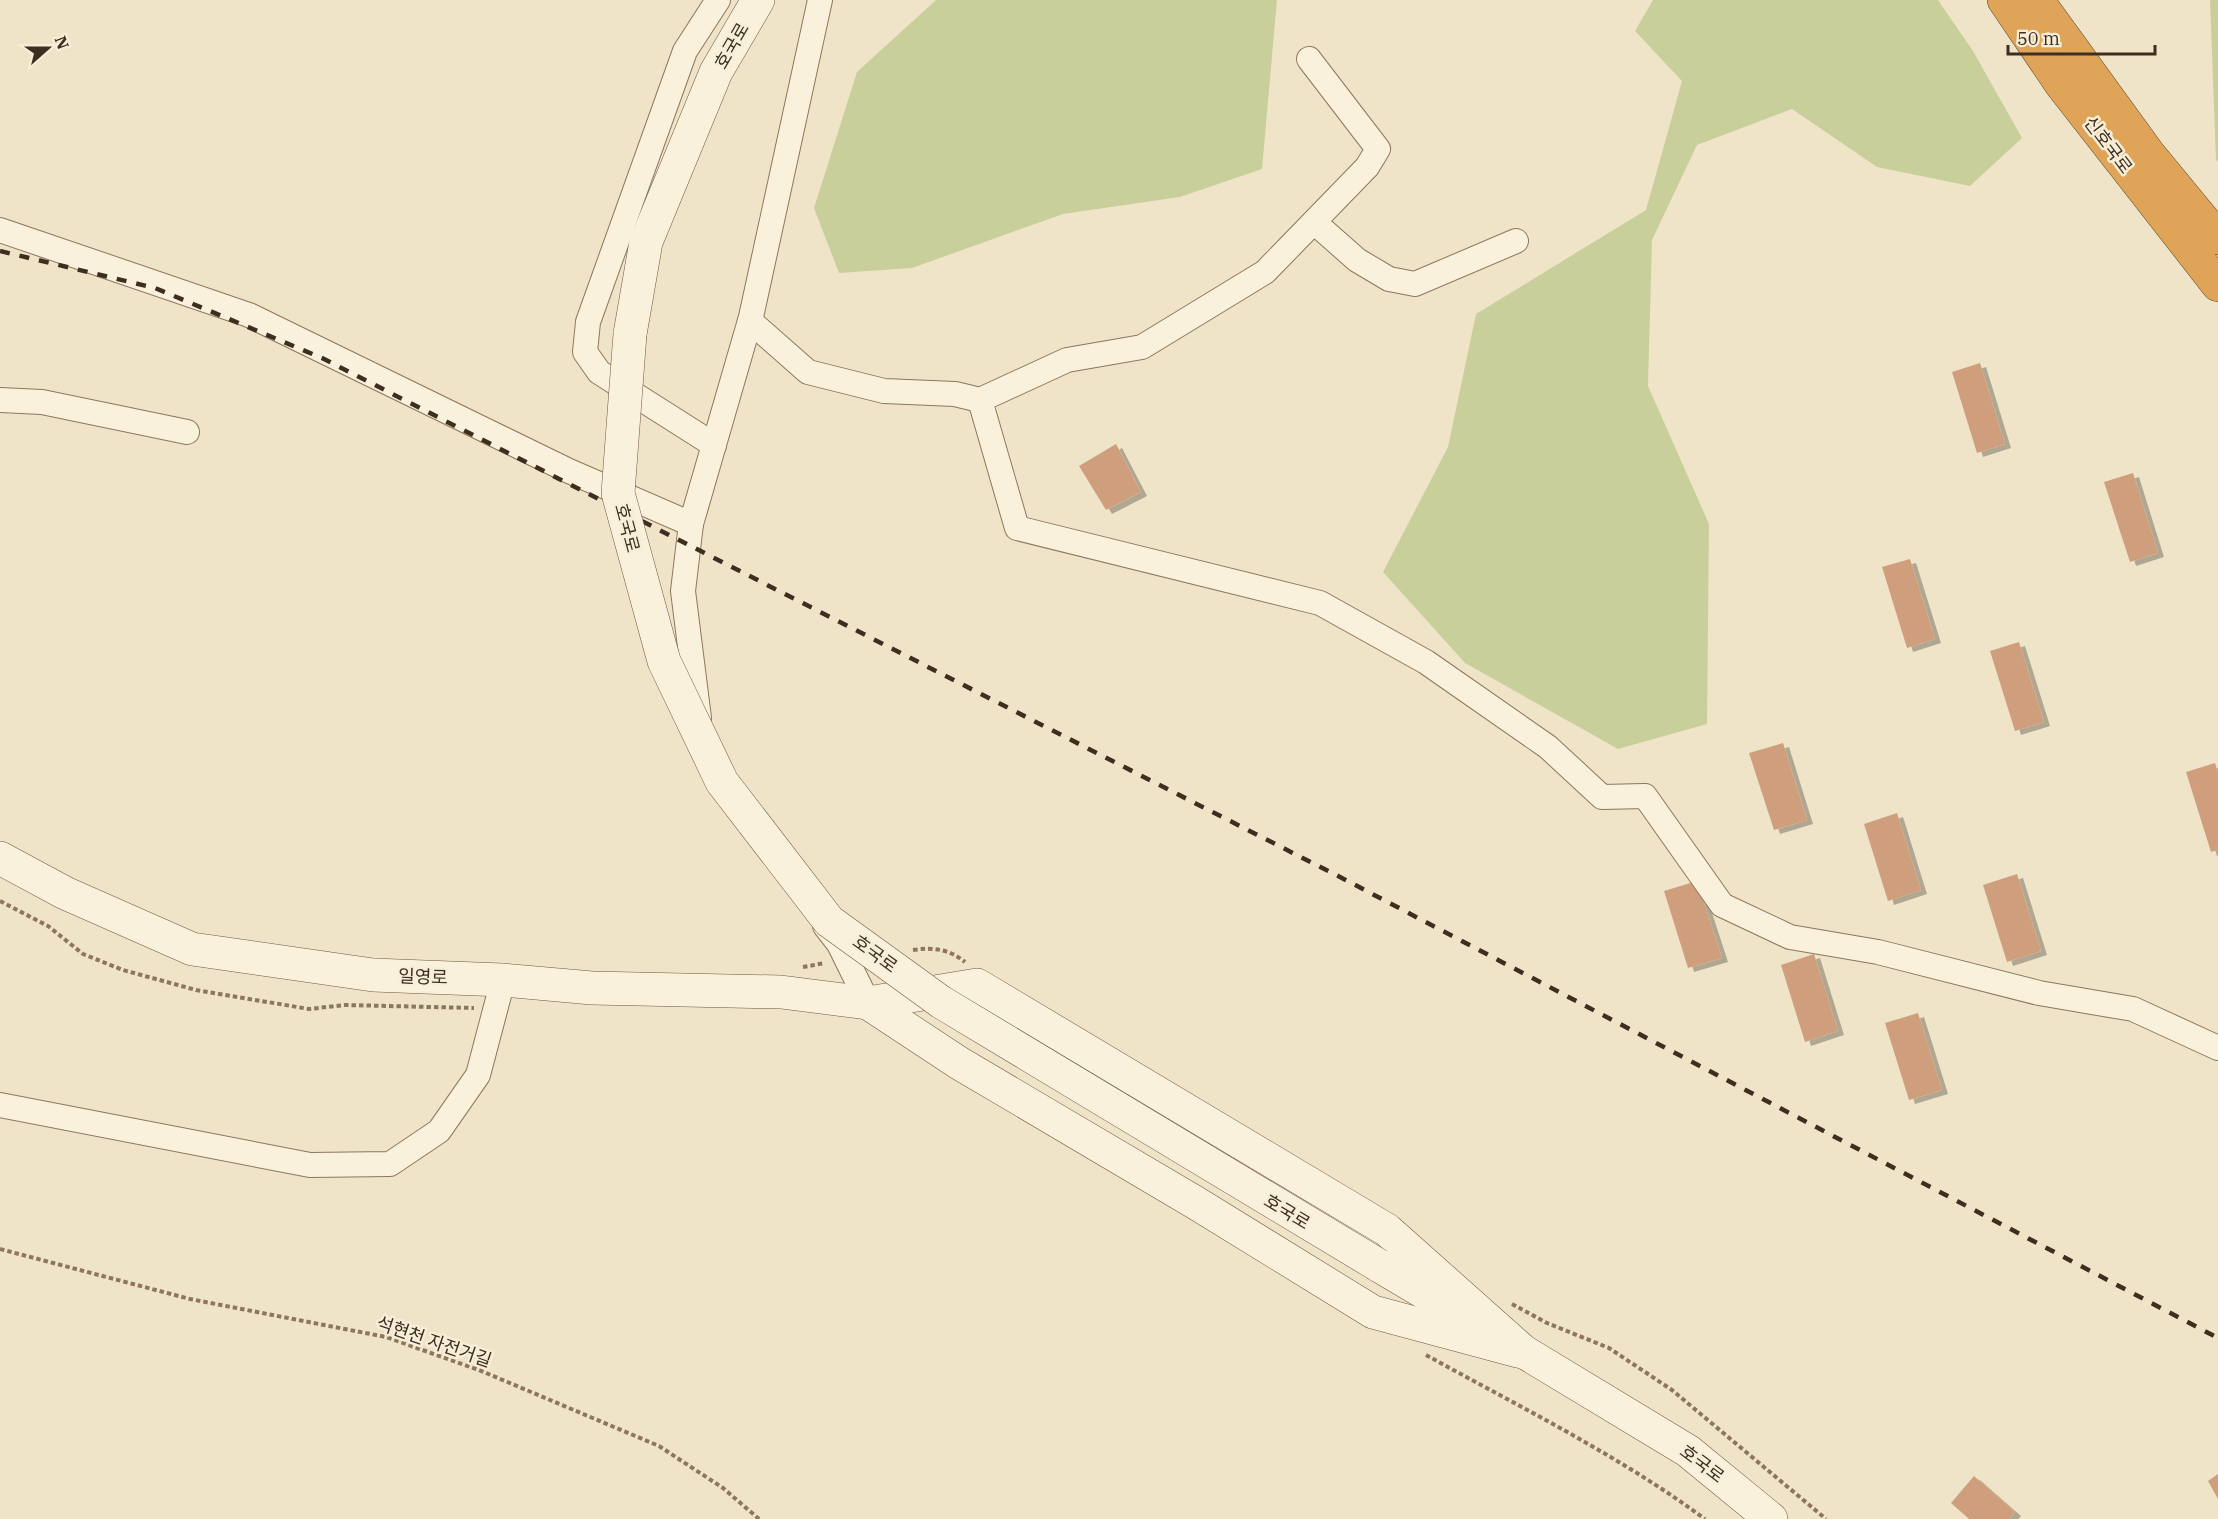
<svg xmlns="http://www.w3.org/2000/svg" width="2218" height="1519" viewBox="0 0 2218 1519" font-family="'IBM Plex Serif','Noto Sans KR',serif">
<defs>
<filter id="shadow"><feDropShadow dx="6" dy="4" stdDeviation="0" flood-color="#0004"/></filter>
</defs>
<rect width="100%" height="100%" fill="#f0e4c8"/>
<!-- green -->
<g fill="#c9cf9b">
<path d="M936,0h341l-15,169 -82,28 -117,17 -151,54 -73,5 -25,-65 43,-136z"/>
<path d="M1653,0h285l35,51 49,87 -52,48 -93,-19 -85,-58 -95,36 -45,95 -4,146 61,138 -2,200 -89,25 -153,-86 -82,-91 65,-125 28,-133 170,-104 36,-129 -47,-50z"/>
<path d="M2210,0h8v162l-2,-2z"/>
</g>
<!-- building -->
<g fill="#cf9f7d" filter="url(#shadow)">
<path d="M1980,363l25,81 -28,9 -25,-81z"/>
<path d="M1116,444l25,48 -35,18 -27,-44z"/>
<path d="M2133,473l25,80 -28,9 -26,-80z"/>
<path d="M1910,559l25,80 -28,9 -25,-81z"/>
<path d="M2019,642l25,80 -29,9 -25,-80z"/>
<path d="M1783,743l24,77 -33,10 -25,-77z"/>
<path d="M2215,763l3,10v77l-7,2 -25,-80z"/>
<path d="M1897,813l24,77 -33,11 -24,-77z"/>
<path d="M2017,874l24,77 -34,11 -24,-77z"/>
<path d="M1697,881l25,77 -34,10 -24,-77z"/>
<path d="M1814,954l24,77 -33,11 -24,-77z"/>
<path d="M1918,1013l24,77 -33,10 -24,-77z"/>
<path d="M2218,1474v25l-10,-18z"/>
<path d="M1974,1476l41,36 -6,7h-40l-18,-16z"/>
</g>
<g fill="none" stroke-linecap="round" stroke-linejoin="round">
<defs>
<g id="street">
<path d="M1309,59l69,90 -11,18 -102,105 -123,75 -75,13 -87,40 37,128 303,75 106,59 122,85 54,50 43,-1 77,109 68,32 88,15 161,41 94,16 85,39"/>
<path d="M1314,222l43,38 32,19 26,5 101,-43"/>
<path d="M0,230l249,85 320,156 122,53 60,-207 69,-317"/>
<path d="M750,321l58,51 76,19 71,3 25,6"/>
<path d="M0,400l42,2 145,30"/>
<path d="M714,445l-115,-73 -14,-20 3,-30 97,-271 33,-51"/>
<path d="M691,524l-8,67 16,127"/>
<path d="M825,926l14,18 29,59"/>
<path d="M0,1105l310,60 80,-1 49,-33 39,-56 25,-95"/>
</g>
<g id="secondary">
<path d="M630,334l16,-92 70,-170 42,-72"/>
<path d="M0,858l65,35 127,56 181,26 130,5 89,8 189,4 87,11 109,-18 410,245 138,123"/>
<path d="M868,1003l91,60 237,140 177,109 145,39"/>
<path d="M1378,1265l81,48"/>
<path d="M1506,1341l182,110 83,68"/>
</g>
<g id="highway">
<path d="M2004,0l57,84 157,201"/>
<path d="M2037,0l111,153 70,85"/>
</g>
</defs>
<!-- street casing -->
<use href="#street" stroke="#8d765c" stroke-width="26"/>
<!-- secondary casing -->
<use href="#secondary" stroke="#6f573f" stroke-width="34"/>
<!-- highway casing -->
<use href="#highway" stroke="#5b4430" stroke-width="34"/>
<!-- path -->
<g stroke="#8d765c" stroke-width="4" stroke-dasharray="4.5 3" stroke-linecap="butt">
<path d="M0,901l48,25 35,28 40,16 73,20 113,19 36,-4 129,3"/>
<path d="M913,950c20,-3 36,-1 52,12"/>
<path d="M803,967l22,-4"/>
<path d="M0,1249l190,50 196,38 93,33 180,76 64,42 36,31"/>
<path d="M1512,1304l35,19 62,25 63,42 154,129"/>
<path d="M1426,1355c94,52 192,100 279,164"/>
</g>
<!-- street -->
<use href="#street" stroke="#faf1dc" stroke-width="24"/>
<!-- secondary -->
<use href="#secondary" stroke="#faf1dc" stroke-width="33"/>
<!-- highway -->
<use href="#highway" stroke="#e0a458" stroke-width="33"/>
<!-- rail -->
<path stroke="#3d2e20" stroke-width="4.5" stroke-dasharray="10 10" stroke-linecap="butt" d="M0,251l155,37 167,70 1018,519 878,461"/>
<defs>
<path id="secondary-bridge" d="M630,334l-12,159 46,168 58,121 107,139 112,81 437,263"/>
</defs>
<!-- secondary-bridge casing -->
<use href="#secondary-bridge" stroke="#6f573f" stroke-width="34" stroke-linecap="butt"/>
<!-- secondary-bridge -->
<use href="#secondary-bridge" stroke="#faf1dc" stroke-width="33"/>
</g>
<g text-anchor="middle" stroke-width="5" stroke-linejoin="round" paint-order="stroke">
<!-- street labels -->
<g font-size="18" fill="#3d2e20" stroke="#f7eed8">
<text transform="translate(732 46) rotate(-60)" y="6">호국로</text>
<text transform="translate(2108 145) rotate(53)" y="6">신호국로</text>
<text transform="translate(627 528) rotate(75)" y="6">호국로</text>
<text transform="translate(875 954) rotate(36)" y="6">호국로</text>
<text transform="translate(423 977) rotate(2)" y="6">일영로</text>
<text transform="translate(1287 1212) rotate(31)" y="6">호국로</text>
<text transform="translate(434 1342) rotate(19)" y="6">석현천 자전거길</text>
<text transform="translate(1702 1464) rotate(37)" y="6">호국로</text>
</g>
</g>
<!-- north arrow -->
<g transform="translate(48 48) rotate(69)" stroke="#f7eed8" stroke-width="4.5" paint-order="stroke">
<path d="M0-4.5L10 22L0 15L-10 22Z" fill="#3d2e20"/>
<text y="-9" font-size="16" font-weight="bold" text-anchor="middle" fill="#3d2e20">N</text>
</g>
<!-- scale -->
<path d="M2008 45v9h147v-9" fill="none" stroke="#3d2e20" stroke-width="3"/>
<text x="2017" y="45" font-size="18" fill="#3d2e20" stroke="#f7eed8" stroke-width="4.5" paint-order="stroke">50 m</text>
</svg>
